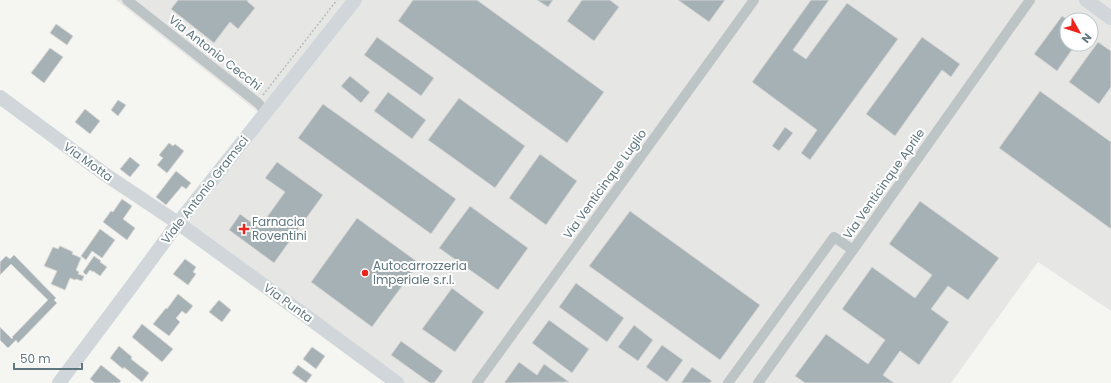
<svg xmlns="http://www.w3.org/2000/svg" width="1111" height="383" viewBox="0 0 1111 383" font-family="Poppins,sans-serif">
<rect width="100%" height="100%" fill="#f5f5f1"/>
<!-- built -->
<path fill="#e6e6e5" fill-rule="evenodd" d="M116,0h995v311l-73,-49 -87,121h-557l-211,-159 80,-108zM1067,20h24v24h-24z"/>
<!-- building -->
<g fill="#a5b1b4" stroke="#d6d6d4">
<path d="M178,0h70l-1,1 8,7 -17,21 -8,-7 -16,21 -43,-34z"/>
<path d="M413,0h64l127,92 -37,51 -169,-122z"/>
<path d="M537,0h16l-5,7z"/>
<path d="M582,0h28l9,7 -25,34 -27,-20z"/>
<path d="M678,0h47l-16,22z"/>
<path d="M811,0h18l-36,50 13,9 41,-56 51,36 -88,121 -9,-7 16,-23 -65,-48z"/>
<path d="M1062,16l6,4 -1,24h9l-19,27 -23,-17z"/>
<path d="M56,24l17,12 -6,9 -17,-12z"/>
<path d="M377,37l57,41 -13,18 -57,-41z"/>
<path d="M922,37l38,27 -9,13 -9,-7 -47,66 -29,-22z"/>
<path d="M1098,42l13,9v36l-12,17 -30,-22z"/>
<path d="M50,48l13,9 -19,26 -13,-10z"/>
<path d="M350,76l20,16 -9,11 -20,-17z"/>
<path d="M1040,91l71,51v87l-112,-81z"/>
<path d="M388,92l38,28 -14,19 -38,-28z"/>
<path d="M459,98l66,48 -30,42 -67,-48z"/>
<path d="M118,100l8,5 -8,11 -7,-6z"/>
<path d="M323,104l133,95 -25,35 -133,-96z"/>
<path d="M85,109l15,12 -10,13 -15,-12z"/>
<path d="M785,127l8,6 -14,18 -7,-5z"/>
<path d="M169,143l4,3 2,-2 9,7 -17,22 -10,-8 6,-7 -4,-3z"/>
<path d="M540,154l37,27 -31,44 -37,-27z"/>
<path d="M130,157l10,8 -10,12 -10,-8z"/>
<path d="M277,162l46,33 -49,68 -45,-33 11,-16 19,14 26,-36 -20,-14z"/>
<path d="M176,171l15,12 -5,6 -4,-3 -16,19 -10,-8z"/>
<path d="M122,199l10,7 -9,13 12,9 -8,12 -24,-18 8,-11 2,1z"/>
<path d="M920,201l79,57 -31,42 -20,-14 -17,23 18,13 -30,43 -19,-14 -17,24 11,8h-89l-10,-7 31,-42 42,30 17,-24 -43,-31 30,-42 43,31 17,-23 -43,-31z"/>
<path d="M470,206l58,42 -30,42 -59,-42z"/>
<path d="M630,211l130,94 -40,55 -131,-94z"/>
<path d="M357,218l62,45 -47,64 -61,-45z"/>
<path d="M100,229l15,11 -13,18 -10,-7 -6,9 -5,-4z"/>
<path d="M60,246l13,6 -1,2 9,4 -5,12 3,2 -1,2 6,2 -2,5 -6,-2 -1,1 -5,-2 -5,12 -14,-6 6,-13 -13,-5 9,-19 5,2z"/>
<path d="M14,255l42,43 -2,2 3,3 -39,40 -2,-3 -8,8 -8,-8v-13l12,12 1,-1 -1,-1 36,-37 -37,-36 -11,11v-13l6,-6 4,3z"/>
<path d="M94,256l7,5 -1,1 7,5 -7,9 -7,-5v1l-3,-2 -4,5 -3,-3z"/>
<path d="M185,259l11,8 -3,5 3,2 -8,11 -15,-11z"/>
<path d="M576,283l48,35 -17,24 -48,-35z"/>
<path d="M452,288l32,24 -29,40 -33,-23z"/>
<path d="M178,294l15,12 -7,8 -4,-3 -6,7 4,4 -11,14 -16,-12 13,-16 1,1z"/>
<path d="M219,300l12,10 -9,12 -13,-10z"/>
<path d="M549,320l40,29 -17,24 -40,-30z"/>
<path d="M142,324l31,25 -11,13 -30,-25z"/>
<path d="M634,325l19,15 -15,21 -20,-14z"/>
<path d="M401,341l42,30 -9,12h-4l-39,-28z"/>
<path d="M662,345l21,15 -16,22 -21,-15z"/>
<path d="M119,346l13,11 -1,2 18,14 -7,9 -18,-15 -1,2 -13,-11z"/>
<path d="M312,347l13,9 -9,13 -13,-10z"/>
<path d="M519,362l18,13 7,-11 25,18 -65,1z"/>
<path d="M101,365l20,16 -2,2h-24l-5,-4z"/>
<path d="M298,365l14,10 -6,8 -14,-10z"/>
<path d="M692,367l20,14 -2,2h-29z"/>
</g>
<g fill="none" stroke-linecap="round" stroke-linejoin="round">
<!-- path -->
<path stroke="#b7bcbd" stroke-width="1.5" stroke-dasharray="2 2" stroke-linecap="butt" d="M263,95l74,-95"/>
<!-- street -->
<g stroke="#bdc4c6" stroke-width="10">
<path d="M127,0l131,103 8,9"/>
<path d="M477,383l277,-383"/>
<path d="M728,383l106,-146 19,13"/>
<path d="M758,383l95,-133 177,-250"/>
</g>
<!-- secondary -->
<g stroke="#d0d6d9" stroke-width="14">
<path d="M1086,0l25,18"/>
<path d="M0,97l106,78 72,48 124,90 95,70"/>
<path d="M59,383l72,-96 47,-64 177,-223"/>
</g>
</g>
<!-- markers -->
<g fill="#ec221b" stroke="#fff" stroke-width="1.5">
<path d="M242 223h4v4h4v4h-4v4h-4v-4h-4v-4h4z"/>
<circle cx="365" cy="273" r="4"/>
</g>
<g text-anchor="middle" stroke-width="4" stroke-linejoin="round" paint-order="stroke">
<!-- street labels -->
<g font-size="12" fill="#5f777e" stroke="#fff">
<text transform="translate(215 53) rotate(38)" y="4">Via Antonio Cecchi</text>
<text transform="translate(88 162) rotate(36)" y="4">Via Motta</text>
<text transform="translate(605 184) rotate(-54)" y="4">Via Venticinque Luglio</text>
<text transform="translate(884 184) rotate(-55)" y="4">Via Venticinque Aprile</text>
<text transform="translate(205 190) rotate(-52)" y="4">Viale Antonio Gramsci</text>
<text transform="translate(288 303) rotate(36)" y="4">Via Punta</text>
</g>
<!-- poi labels -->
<g font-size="12" fill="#5f777e" stroke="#fff" text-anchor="start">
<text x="252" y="226">Farnacia<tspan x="252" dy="14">Roventini</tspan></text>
<text x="373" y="270">Autocarrozzeria<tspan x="373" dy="14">Imperiale s.r.l.</tspan></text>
</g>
</g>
<!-- north arrow -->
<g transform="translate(1079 32) rotate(129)"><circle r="19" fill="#ffffff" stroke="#bfc9cb"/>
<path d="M0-3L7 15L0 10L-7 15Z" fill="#ec221b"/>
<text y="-6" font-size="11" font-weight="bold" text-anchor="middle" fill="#5f777e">N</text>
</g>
<!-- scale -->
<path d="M14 363v6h68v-6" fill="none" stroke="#5f777e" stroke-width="2"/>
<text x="20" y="363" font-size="12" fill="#5f777e" stroke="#ffffff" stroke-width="3" paint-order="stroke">50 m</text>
</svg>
